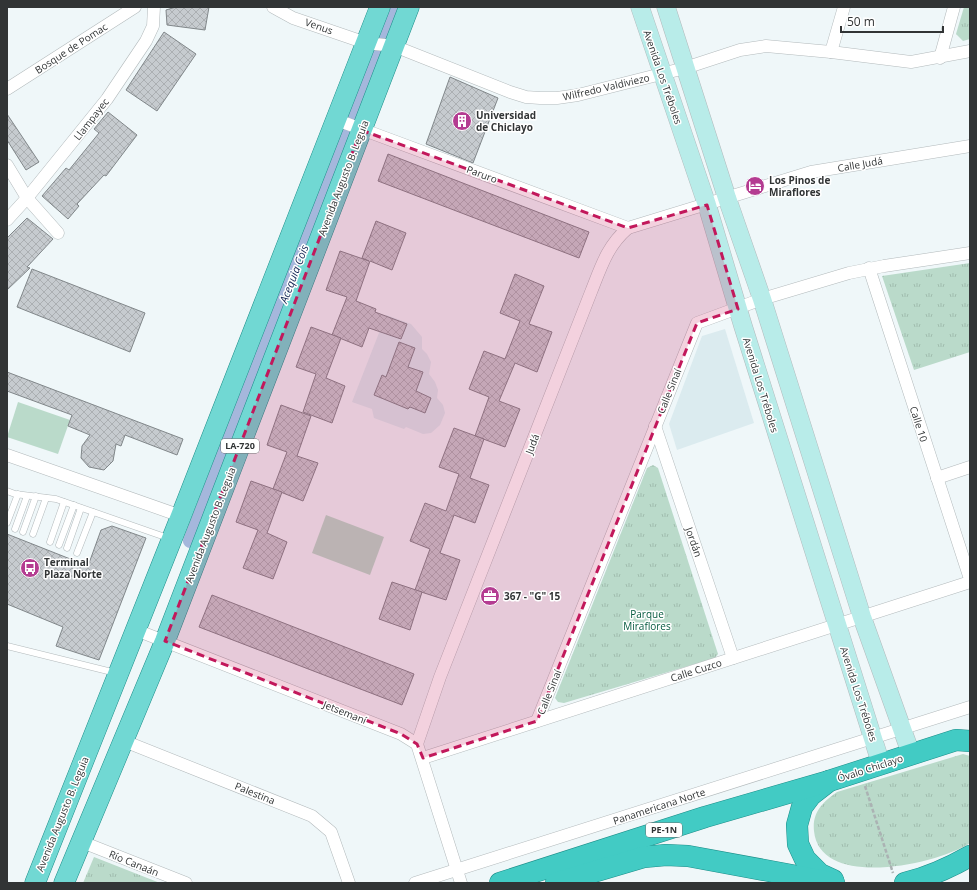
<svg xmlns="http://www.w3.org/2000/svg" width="977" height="890" viewBox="0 0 977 890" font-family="'Open Sans',sans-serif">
<defs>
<pattern id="grass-tufts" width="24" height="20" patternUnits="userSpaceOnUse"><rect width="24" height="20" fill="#badaca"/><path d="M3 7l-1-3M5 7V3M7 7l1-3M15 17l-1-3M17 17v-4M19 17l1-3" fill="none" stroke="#a0bcae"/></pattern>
<pattern id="building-cross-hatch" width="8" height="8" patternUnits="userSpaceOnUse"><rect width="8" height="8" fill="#c6cbcf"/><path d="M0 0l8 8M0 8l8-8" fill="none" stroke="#abafb2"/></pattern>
</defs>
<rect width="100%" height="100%" fill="#eff7f9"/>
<!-- built -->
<g fill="#dbebef">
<path d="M386,315l25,9 11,13v12l5,5 4,8 -2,12 6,8 3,8 -1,8 6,7 2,8 -5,12 -9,8 -8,1 -17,-7 -2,2 -30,-11 -2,-9 -20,-7z"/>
<path d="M725,329l29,94 -77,27 -8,-26 33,-88z"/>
</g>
<!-- grass -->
<g fill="url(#grass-tufts)">
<path d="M964,7h6v32l-7,2 -7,-7z"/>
<path d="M970,263v89l-56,18 -32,-94z"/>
<path d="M653,465l5,3 60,186 -3,4 -151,45 -6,-1 -3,-4 92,-230z"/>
<path d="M963,754l7,2v87c-34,22 -150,47 -156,-12 -2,-19 9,-29 23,-39z"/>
<path d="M94,857l66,26h-77z"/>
</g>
<!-- pitch -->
<g fill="#badaca">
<path d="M18,402l52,18 -12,34 -51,-17z"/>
<path d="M326,515l58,22 -14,38 -58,-22z"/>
</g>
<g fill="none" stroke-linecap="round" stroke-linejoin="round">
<!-- canal -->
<path stroke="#a5b7dc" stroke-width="14" d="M190,541l139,-362 69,-172"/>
</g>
<!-- building -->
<g fill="url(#building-cross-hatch)" stroke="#81878a">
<path d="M176,7h33l-4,23 -38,-5 -1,-15z"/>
<path d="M164,32l32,22 -39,57 -31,-21z"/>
<path d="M450,77l48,21 -25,65 -47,-19z"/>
<path d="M108,112l29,23 -31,41 -2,-1 -27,29 2,2 -11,13 -26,-23 24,-28 3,2 30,-37 -5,-4z"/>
<path d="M7,114l32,48 -13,8 -19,-30z"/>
<path d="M388,154l201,78 -10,26 -201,-77z"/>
<path d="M27,218l26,21 -26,28 3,1 -23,22v-52z"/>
<path d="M376,221l30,12 -14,37 -22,-9 -14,40 20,8 -1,3 32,12 -6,15 -32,-11 -7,19 -30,-12 15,-38 -21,-7 14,-39 29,10 -7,-3z"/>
<path d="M32,269l113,44 -15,39 -113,-45z"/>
<path d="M515,274l29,12 -15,38 23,8 -15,40 -22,-9 -16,38 21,8 -15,38 -30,-11 14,-39 -20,-8 15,-38 21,8 15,-38 -20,-8z"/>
<path d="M311,327l30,11 -15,40 19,8 -13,37 -29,-11 13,-38 -20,-7z"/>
<path d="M399,342l16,6 -7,19 15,5 -7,19 15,7 -6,15 -15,-6 -2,2 -34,-14 8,-20 4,2z"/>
<path d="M7,372l176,67 -6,16 -52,-20 -4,11 -5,-2 -3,17 -9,9 -15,-3 -8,-9 1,-12 8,-11 -22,-9 4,-11 -65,-24z"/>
<path d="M281,405l30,11 -14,40 21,7 -15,38 -30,-12 14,-37 -20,-7z"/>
<path d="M454,428l30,11 -14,39 19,7 -14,38 -21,-8 -14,38 20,7 -14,40 -31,-10 15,-41 -20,-8 15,-38 21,8 13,-37 -20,-7z"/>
<path d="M251,481l31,11 -15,41 20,9 -14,37 -30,-11 15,-38 -22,-8z"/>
<path d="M112,526l34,12 -47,122 -43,-14 7,-19 -56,-23v-70l81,32 13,-36z"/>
<path d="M392,582l30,10 -12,38 -31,-11z"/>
<path d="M212,595l202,79 -12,31 -203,-78z"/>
</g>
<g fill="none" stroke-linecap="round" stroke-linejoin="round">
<defs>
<g id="service">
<path d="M7,491l8,3 41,5 112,39"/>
<path d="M7,523l11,-29"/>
<path d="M15,529l12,-33"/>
<path d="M23,532l13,-36"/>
<path d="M33,534l13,-36"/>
<path d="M50,542l14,-40"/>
<path d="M59,545l15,-40"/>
<path d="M67,548l14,-40"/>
<path d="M77,553l16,-41"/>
<path d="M7,646l109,27"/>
</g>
<g id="minor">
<path d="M273,7l20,11 73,25 28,3 116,46 16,5 14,1h17l21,-3 107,-27 55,-18 26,-4 65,6 80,10 59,-11"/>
<path d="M831,52l13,-45"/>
<path d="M940,58l14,-51"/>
<path d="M7,89l128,-82"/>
<path d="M337,120l291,108"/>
<path d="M7,165l20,33 31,35"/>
<path d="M7,220l20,-22 80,-99 39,-58 7,-15 1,-19"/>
<path d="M869,268l101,311"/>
<path d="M655,426l78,232"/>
<path d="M7,455l174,61"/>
<path d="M937,478l33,-11"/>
<path d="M136,630l265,104 16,10 44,139"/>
<path d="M537,721l160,-398 65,-24 87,-26 35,-7 86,-13"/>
<path d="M124,741l188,75 19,16 18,51"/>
<path d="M417,744l23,-67 151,-385c10,-25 16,-46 37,-64l183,-56 159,-26"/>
<path d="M423,758l547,-176"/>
<path d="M82,842l104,41"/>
<path d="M415,883l555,-176"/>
</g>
<g id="secondary">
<path d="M640,7l67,198 36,121 138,438"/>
<path d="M666,7l61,191 35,101 100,318 49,137"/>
</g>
<g id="primary">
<path d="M35,883l146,-367 199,-509"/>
<path d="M64,883l101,-242 244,-634"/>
</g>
<g id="trunk">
<path d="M833,880l-13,-6 -15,-15 -7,-15 -1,-19 5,-18 9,-12 18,-14 127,-41 14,1"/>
<path d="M500,883l205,-66 124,-36"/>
<path d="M556,883l88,-26 22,-2 22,1 146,27"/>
<path d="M905,883c24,-6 44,-15 65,-27"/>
</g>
</defs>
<!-- service casing -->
<use href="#service" stroke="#b3babc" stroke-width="7"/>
<!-- minor casing -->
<use href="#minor" stroke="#b3babc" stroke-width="13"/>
<!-- secondary casing -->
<use href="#secondary" stroke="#b3babc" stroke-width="19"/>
<!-- primary casing -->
<use href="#primary" stroke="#1d8e89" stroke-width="21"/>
<!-- trunk casing -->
<use href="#trunk" stroke="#1d8e89" stroke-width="22"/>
<!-- path -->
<path stroke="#abb2b3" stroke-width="2.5" stroke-dasharray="4 2" stroke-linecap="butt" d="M865,786l28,87"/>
<!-- service -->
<use href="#service" stroke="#fff" stroke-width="6"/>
<!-- minor -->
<use href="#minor" stroke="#fff" stroke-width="12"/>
<!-- secondary -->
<use href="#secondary" stroke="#b8ece9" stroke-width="18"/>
<!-- primary -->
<use href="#primary" stroke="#71d8d3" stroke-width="20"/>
<!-- trunk -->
<use href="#trunk" stroke="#42cbc4" stroke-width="21"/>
</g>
<!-- marked area -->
<path fill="#c2185b" fill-opacity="0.2" stroke="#c2185b" stroke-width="3" stroke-dasharray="8 5" stroke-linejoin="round" d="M361,130l267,98 79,-23 31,104 -41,14 -160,398 -114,37 -6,-14 -16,-10 -236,-93z"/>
<!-- icons -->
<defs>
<symbol id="building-disc" viewBox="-11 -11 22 22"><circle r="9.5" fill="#b43c91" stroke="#fff"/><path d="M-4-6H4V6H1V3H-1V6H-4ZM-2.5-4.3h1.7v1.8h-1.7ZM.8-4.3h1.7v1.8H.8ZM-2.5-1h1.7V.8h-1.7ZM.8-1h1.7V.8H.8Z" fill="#fff"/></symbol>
<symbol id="hotel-disc" viewBox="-11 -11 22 22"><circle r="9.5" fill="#b43c91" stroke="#fff"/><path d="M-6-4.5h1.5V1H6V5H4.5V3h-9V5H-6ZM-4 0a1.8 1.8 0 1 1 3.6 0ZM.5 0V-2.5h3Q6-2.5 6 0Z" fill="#fff"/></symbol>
<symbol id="bus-disc" viewBox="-11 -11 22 22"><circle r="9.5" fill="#b43c91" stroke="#fff"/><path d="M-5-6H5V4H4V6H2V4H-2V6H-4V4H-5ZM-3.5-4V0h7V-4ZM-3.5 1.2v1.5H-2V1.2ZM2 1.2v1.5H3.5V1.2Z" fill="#fff"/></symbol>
<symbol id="office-disc" viewBox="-11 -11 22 22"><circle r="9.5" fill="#b43c91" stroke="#fff"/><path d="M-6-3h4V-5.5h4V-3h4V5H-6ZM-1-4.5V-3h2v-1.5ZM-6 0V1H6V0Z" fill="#fff"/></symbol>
</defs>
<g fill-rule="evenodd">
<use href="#building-disc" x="451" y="110" width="22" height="22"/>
<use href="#hotel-disc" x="744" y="175" width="22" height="22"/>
<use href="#bus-disc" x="19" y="557" width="22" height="22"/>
<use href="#office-disc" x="479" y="585" width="22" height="22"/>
</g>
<g text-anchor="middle" stroke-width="3" stroke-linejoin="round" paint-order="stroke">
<!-- shield labels -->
<g fill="#fff" stroke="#6f7172" stroke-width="1">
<rect x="221" y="439" width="38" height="14" rx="3"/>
<rect x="646" y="823" width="36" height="14" rx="3"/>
</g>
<g font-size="9" font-weight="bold" fill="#313435">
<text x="240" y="449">LA-720</text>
<text x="664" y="833">PE-1N</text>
</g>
<!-- street labels -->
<g font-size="10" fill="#313435" stroke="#fff">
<text transform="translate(319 26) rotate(19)" y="4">Venus</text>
<text transform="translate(71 48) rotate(-33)" y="4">Bosque de Pomac</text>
<text transform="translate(663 77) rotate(71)" y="4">Avenida Los Tréboles</text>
<text transform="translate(606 87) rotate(-13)" y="4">Wilfredo Valdiviezo</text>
<text transform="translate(91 119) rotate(-52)" y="4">Llampayec</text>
<text transform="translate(860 164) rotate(-10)" y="4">Calle Judá</text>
<text transform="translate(482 174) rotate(20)" y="4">Paruro</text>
<text transform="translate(343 178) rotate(-69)" y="4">Avenida Augusto B. Leguia</text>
<text transform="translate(761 385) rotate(73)" y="4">Avenida Los Tréboles</text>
<text transform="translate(669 391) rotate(-68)" y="4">Calle Sinaí</text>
<text transform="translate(919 424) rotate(72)" y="4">Calle 10</text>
<text transform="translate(532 444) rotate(-69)" y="4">Judá</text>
<text transform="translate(210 525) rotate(-69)" y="4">Avenida Augusto B. Leguia</text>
<text transform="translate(694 542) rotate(71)" y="4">Jordán</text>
<text transform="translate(696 670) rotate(-18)" y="4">Calle Cuzco</text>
<text transform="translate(549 692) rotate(-68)" y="4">Calle Sinaí</text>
<text transform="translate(859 694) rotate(72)" y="4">Avenida Los Tréboles</text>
<text transform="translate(345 712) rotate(22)" y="4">Jetsemaní</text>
<text transform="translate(870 768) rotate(-18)" y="4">Óvalo Chiclayo</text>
<text transform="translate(255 793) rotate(22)" y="4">Palestina</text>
<text transform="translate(659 806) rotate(-18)" y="4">Panamericana Norte</text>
<text transform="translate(62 814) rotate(-68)" y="4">Avenida Augusto B. Leguia</text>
<text transform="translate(134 863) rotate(22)" y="4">Río Canaán</text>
</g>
<!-- poi labels -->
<g font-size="10" font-weight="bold" fill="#313435" stroke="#fff" text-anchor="start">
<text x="476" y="119">Universidad<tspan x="476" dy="12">de Chiclayo</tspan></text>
<text x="769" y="184">Los Pinos de<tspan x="769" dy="12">Miraflores</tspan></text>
<text x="44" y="566">Terminal<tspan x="44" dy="12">Plaza Norte</tspan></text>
<text x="504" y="600">367 - "G" 15</text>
</g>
<!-- park labels -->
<g font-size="10" fill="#055a3f" stroke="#fff">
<text x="647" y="618">Parque<tspan x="647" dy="12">Miraflores</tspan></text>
</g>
<!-- water labels -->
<g font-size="11" font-style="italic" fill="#142654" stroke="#fff">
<text transform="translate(294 274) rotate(-69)" y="4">Acequia Cois</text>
</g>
</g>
<!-- border -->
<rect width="977" height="890" fill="none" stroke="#313435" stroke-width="16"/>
<!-- scale -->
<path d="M841 26v6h102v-6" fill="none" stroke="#313435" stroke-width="2"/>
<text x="847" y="26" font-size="12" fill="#313435" stroke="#ffffff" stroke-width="3" paint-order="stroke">50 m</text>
</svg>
